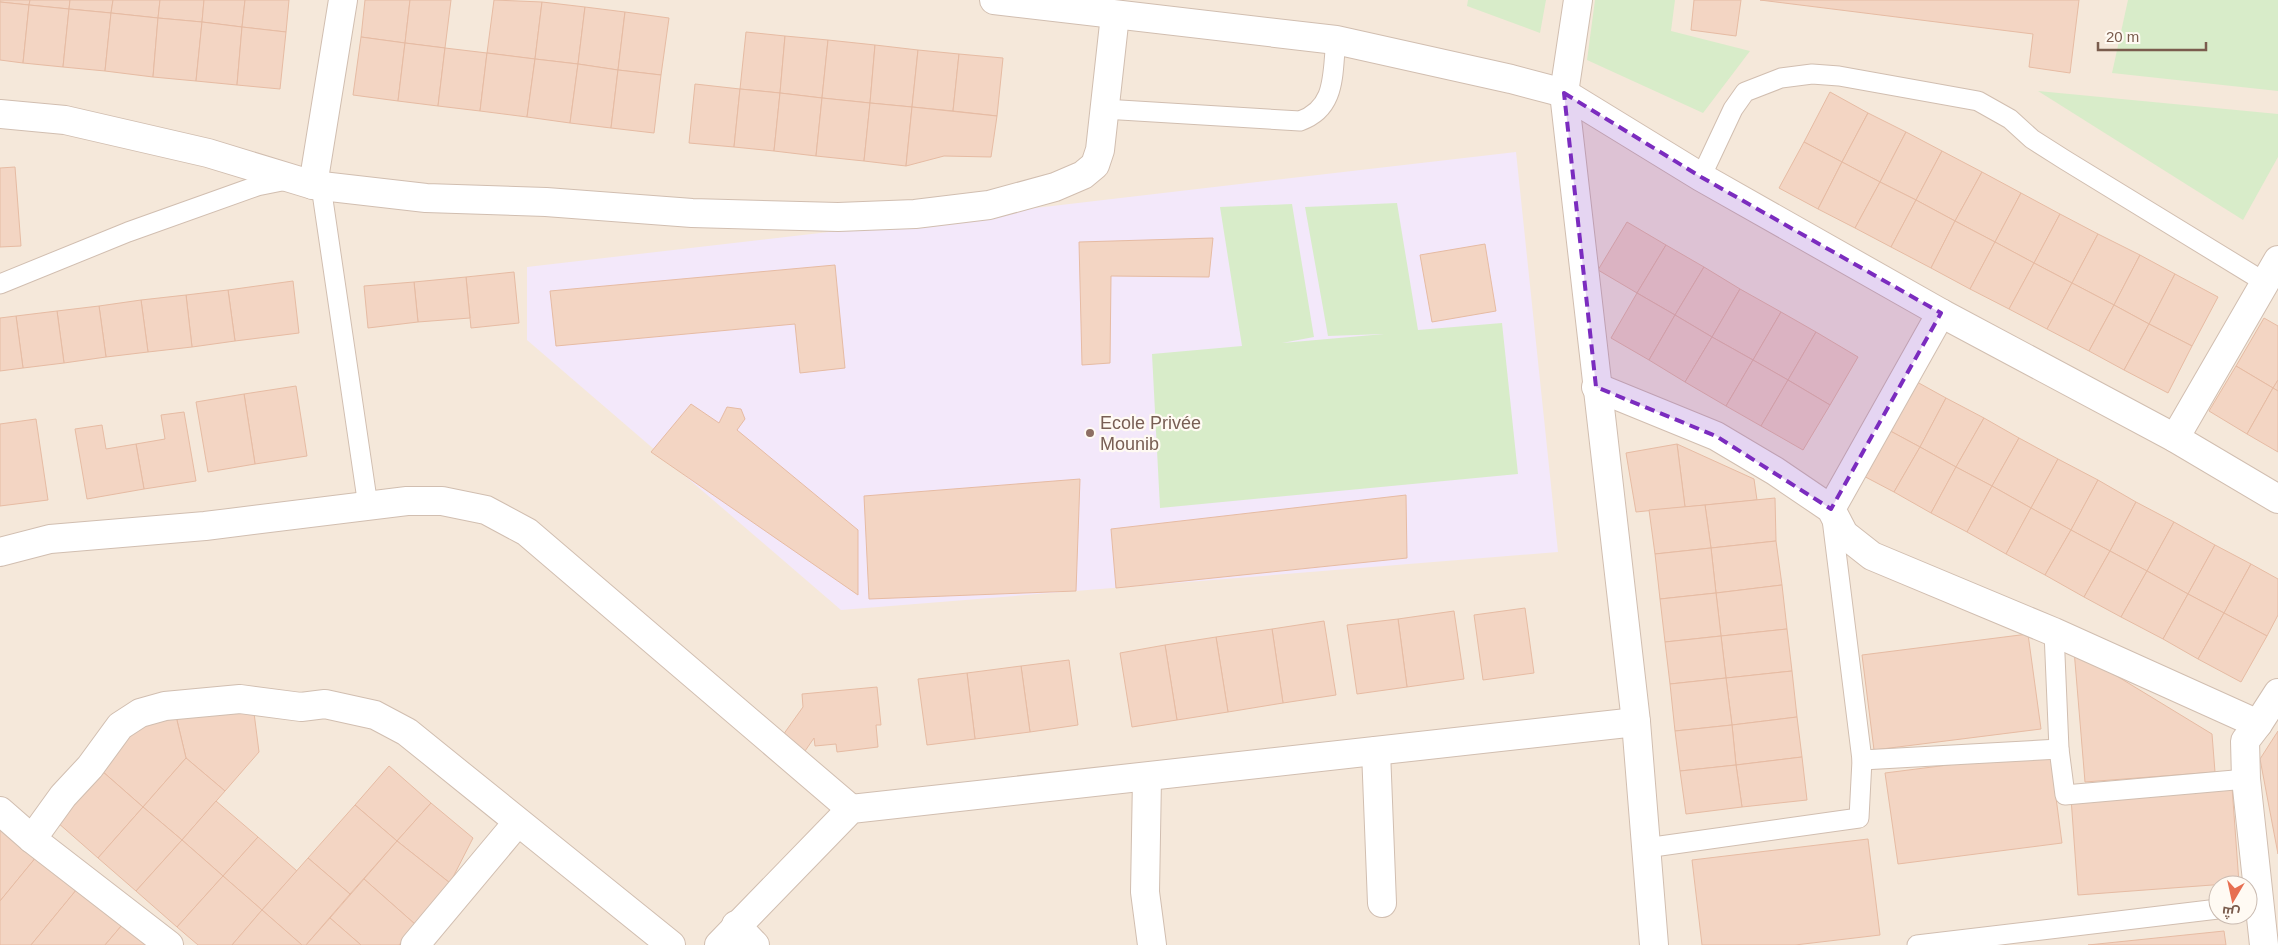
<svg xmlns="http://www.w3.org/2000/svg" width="2278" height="945" viewBox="0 0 2278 945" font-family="Helvetica,Cairo,sans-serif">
<rect width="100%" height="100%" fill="#fdf6ec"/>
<!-- residential -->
<path fill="#f5e8da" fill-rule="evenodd" d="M0,0h2278v945h-2278zM2218,885h30v30h-30z"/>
<!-- education -->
<path fill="#f3e8fa" d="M1516,152l42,400 -717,58 -314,-270v-73z"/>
<!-- green -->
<g fill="#d8ecc9">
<path d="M1468,0h78l-6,33 -73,-27z"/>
<path d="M1595,0h80l-4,31 79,20 -47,62 -116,-53z"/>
<path d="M2128,0h150v91l-166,-18z"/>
<path d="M2038,91l240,23v43l-35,63z"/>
<path d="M1397,203l21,127 84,-7 16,151 -358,34 -8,-154 90,-8 -22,-139 72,-3 22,133 -32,6 102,-9 -56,2 -23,-129z"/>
</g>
<!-- building -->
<g fill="#f3d5c3" stroke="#e6bba3">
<path d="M0,0h30l-1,5 -29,-3z"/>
<path d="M30,0h40l-1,9 -40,-4z"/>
<path d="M70,0h43l-2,13 -42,-4z"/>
<path d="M113,0h47l-2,18 -47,-5z"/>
<path d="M160,0h44l-2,22 -44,-4z"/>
<path d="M204,0h41l-3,27 -40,-5z"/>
<path d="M245,0h44l-3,32 -44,-5z"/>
<path d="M365,0h45l-5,43 -44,-6z"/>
<path d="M410,0h41l-6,48 -40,-5z"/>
<path d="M494,0l48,2 -7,57 -48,-6z"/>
<path d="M1694,0h47l-5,36 -45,-6z"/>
<path d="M1760,0h319l-9,73 -41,-6 4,-33z"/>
<path d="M0,2l29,3 -6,58 -23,-3z"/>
<path d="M542,2l43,5 -7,57 -43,-5z"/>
<path d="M29,5l40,4 -6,58 -40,-4z"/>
<path d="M585,7l40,5 -7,58 -40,-6z"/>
<path d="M69,9l42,4 -6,58 -42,-4z"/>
<path d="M625,12l44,6 -8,57 -43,-5z"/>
<path d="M111,13l47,5 -5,59 -48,-6z"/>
<path d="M158,18l44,4 -6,59 -43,-4z"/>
<path d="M202,22l40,5 -5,58 -41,-4z"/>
<path d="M242,27l44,5 -6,57 -43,-4z"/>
<path d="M746,32l39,4 -5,57 -40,-4z"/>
<path d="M785,36l43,4 -6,58 -42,-5z"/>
<path d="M361,37l44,6 -7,58 -45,-6z"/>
<path d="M828,40l47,5 -5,58 -48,-5z"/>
<path d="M405,43l40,5 -7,58 -40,-5z"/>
<path d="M875,45l43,5 -6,57 -42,-4z"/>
<path d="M445,48l42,5 -7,58 -42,-5z"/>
<path d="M918,50l41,4 -6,57 -41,-4z"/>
<path d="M487,53l48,6 -8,58 -47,-6z"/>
<path d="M959,54l44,4 -6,58 -44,-5z"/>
<path d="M535,59l43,5 -8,59 -43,-6z"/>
<path d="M578,64l40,6 -7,58 -41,-5z"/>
<path d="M618,70l43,5 -7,58 -43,-5z"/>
<path d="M695,84l45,5 -6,58 -45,-4z"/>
<path d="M740,89l40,4 -6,58 -40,-4z"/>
<path d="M1830,92l38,21 -26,49 -38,-20z"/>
<path d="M780,93l42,5 -6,58 -42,-5z"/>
<path d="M822,98l48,5 -6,58 -48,-5z"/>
<path d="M870,103l42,4 -6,59 -42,-5z"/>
<path d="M912,107l85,9 -6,41 -47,-1 -38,10z"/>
<path d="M1868,113l38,19 -26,50 -38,-20z"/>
<path d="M1906,132l36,19 -26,49 -36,-18z"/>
<path d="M1804,142l38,20 -24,47 -39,-21z"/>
<path d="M1942,151l40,21 -27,49 -39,-21z"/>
<path d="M1842,162l38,20 -25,46 -37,-19z"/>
<path d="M15,167l6,79 -21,1v-79z"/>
<path d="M1982,172l39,21 -26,49 -40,-21z"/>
<path d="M1880,182l36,18 -25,47 -36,-19z"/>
<path d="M2021,193l39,21 -26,49 -39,-21z"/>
<path d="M1916,200l39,21 -24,47 -40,-21z"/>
<path d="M2060,214l38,20 -26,49 -38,-20z"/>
<path d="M1955,221l40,21 -25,47 -39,-21z"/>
<path d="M1627,222l39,23 -29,48 -39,-23z"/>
<path d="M2098,234l42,21 -26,50 -42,-22z"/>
<path d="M1213,238l-4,39 -98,-1 -1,87 -28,2 -3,-123z"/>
<path d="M1995,242l39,21 -25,46 -39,-20z"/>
<path d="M1485,244l11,67 -64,11 -12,-67z"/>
<path d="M1666,245l38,22 -29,48 -38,-22z"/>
<path d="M2140,255l35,19 -26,50 -35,-19z"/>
<path d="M2034,263l38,20 -25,46 -38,-20z"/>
<path d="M835,265l10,103 -45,5 -5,-49 -239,22 -6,-55z"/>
<path d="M1704,267l36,22 -28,48 -37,-22z"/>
<path d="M514,272l5,51 -48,5 -5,-51z"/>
<path d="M2175,274l43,23 -26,49 -43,-22z"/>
<path d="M466,277l4,41 -52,4 -4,-40z"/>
<path d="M293,281l6,52 -64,8 -7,-51z"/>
<path d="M414,282l4,40 -50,6 -4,-42z"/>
<path d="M2072,283l42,22 -25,46 -42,-22z"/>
<path d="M1740,289l41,23 -28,48 -41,-23z"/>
<path d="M228,290l7,51 -43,6 -6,-52z"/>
<path d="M1637,293l38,22 -26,45 -38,-22z"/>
<path d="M186,295l6,52 -44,5 -7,-52z"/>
<path d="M141,300l7,52 -42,5 -7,-51z"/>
<path d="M2114,305l35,19 -25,46 -35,-19z"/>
<path d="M99,306l7,51 -42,6 -7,-52z"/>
<path d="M57,311l7,52 -41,5 -7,-52z"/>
<path d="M1781,312l35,20 -28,48 -35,-20z"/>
<path d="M1675,315l37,22 -27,45 -36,-22z"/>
<path d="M16,316l7,52 -23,3v-53z"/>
<path d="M2264,318l14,8v54l-5,8 -37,-22z"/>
<path d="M2149,324l43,22 -24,47 -44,-23z"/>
<path d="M1816,332l42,25 -28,48 -42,-25z"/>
<path d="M1712,337l41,23 -27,46 -41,-24z"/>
<path d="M1753,360l35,20 -27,46 -35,-20z"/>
<path d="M2236,366l37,22 -26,46 -38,-23z"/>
<path d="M1908,377l38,21 -26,49 -39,-21z"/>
<path d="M1788,380l42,25 -27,45 -42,-24z"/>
<path d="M2278,380v11l-5,-3z"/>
<path d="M296,386l11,70 -52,8 -11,-70z"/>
<path d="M2273,388l5,3v61l-31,-18z"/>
<path d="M244,394l11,70 -47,8 -12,-70z"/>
<path d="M1946,398l38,20 -28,49 -36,-20z"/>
<path d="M691,404l28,19 8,-16 14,2 4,10 -8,11 121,100v65l-207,-143z"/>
<path d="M184,412l12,69 -52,8 -8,-45 29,-5 -4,-24z"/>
<path d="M1984,418l35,20 -27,48 -36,-19z"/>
<path d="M36,419l12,81 -48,6v-82z"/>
<path d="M102,425l4,24 30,-5 8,45 -57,10 -12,-70z"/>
<path d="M1881,426l39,21 -26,45 -38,-20z"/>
<path d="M2019,438l39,21 -27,49 -39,-22z"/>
<path d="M1677,444l77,35 3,21 -72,7z"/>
<path d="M1677,444l8,63 -49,5 -10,-59z"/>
<path d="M1920,447l36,20 -25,46 -37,-21z"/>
<path d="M2058,459l40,21 -27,50 -40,-22z"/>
<path d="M1956,467l36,19 -25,46 -36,-19z"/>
<path d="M1080,479l-4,112 -207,8 -5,-103z"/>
<path d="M2098,480l38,22 -26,49 -39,-21z"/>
<path d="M1992,486l39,22 -25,46 -39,-22z"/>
<path d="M1406,495l1,63 -291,30 -5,-59z"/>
<path d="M1775,498l1,43 -65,7 -6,-43z"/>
<path d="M2136,502l38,20 -27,49 -37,-20z"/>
<path d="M1705,505l6,43 -56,6 -6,-44z"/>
<path d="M2031,508l40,22 -26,45 -39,-21z"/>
<path d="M2174,522l41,23 -27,49 -41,-23z"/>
<path d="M2071,530l39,21 -26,46 -39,-22z"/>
<path d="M1776,541l6,44 -66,8 -5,-45z"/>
<path d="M2215,545l36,19 -27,49 -36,-19z"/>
<path d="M1711,548l5,45 -56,6 -5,-45z"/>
<path d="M2110,551l37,20 -26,46 -37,-20z"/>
<path d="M2251,564l27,15v36l-11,21 -43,-23z"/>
<path d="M2147,571l41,23 -25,45 -42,-22z"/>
<path d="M1782,585l5,44 -66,7 -5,-43z"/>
<path d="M1716,593l5,43 -56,6 -5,-43z"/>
<path d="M2188,594l36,19 -26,46 -35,-20z"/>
<path d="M1525,608l9,65 -51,7 -9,-65z"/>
<path d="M1454,611l10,68 -57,8 -9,-68z"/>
<path d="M2224,613l43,23 -26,46 -43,-23z"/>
<path d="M1398,619l9,68 -50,7 -10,-69z"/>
<path d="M1324,621l12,74 -53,8 -11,-74z"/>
<path d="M1272,629l11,74 -55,9 -12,-75z"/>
<path d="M1787,629l5,42 -66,7 -5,-42z"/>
<path d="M2028,634l13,95 -167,21 -12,-95z"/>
<path d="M1721,636l5,42 -56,6 -5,-42z"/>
<path d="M1216,637l12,75 -51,8 -12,-75z"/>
<path d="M1165,645l12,75 -45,7 -12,-74z"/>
<path d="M2074,650l138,84 3,38 -130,10z"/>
<path d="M1069,660l9,65 -48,7 -9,-66z"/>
<path d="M1021,666l9,66 -55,7 -8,-66z"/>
<path d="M1792,671l5,46 -65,8 -6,-47z"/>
<path d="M967,673l8,66 -48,6 -9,-66z"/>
<path d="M1726,678l6,47 -57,6 -5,-47z"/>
<path d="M877,687l4,38h-5l2,22 -41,5 -1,-8 -21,2 -1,-8 -9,13 -22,-16 20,-28 -1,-13z"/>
<path d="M253,705l6,47 -34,39 -39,-33 -11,-46z"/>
<path d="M175,712l11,46 -43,49 -41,-36 33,-50z"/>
<path d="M1797,717l5,40 -66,8 -4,-40z"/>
<path d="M1732,725l4,40 -56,6 -5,-40z"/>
<path d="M2278,731v123l-18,-95z"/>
<path d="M2050,752l12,91 -164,21 -13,-91z"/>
<path d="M1802,757l5,43 -65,7 -6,-42z"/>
<path d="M186,758l39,33 -43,49 -39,-33z"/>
<path d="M1736,765l6,42 -56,7 -6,-43z"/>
<path d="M389,766l42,37 -34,38 -42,-36z"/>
<path d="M102,771l41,36 -45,51 -41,-36z"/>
<path d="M2232,787l7,96 -161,12 -7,-97z"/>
<path d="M216,801l42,36 -35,39 -41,-36z"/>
<path d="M431,803l42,35 -23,45 -53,-42z"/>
<path d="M355,805l42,36 -47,53 -42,-36z"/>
<path d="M143,807l39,33 -46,51 -38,-33z"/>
<path d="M0,827l37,29 -37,45z"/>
<path d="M258,837l39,34 -35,39 -39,-34z"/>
<path d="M1868,839l12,96 -85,10h-93l-10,-85z"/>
<path d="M182,840l41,36 -46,51 -41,-36z"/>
<path d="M397,841l53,42 -34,42 -52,-46z"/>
<path d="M37,856l40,33 -46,56h-31v-44z"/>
<path d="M308,858l42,36 -44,51h-4l-40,-35z"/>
<path d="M223,876l39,34 -30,35h-34l-21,-18z"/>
<path d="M364,879l52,46 -17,20h-38l-31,-27z"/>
<path d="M77,889l45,36 -17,20h-74z"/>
<path d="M262,910l40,35h-70z"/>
<path d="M330,918l31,27h-55z"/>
<path d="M122,925l24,20h-41z"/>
<path d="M2224,931l2,14h-138z"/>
</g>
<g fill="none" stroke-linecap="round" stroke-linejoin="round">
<defs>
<g id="service">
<path d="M1104,109l196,12c37,-13 32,-48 36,-81"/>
<path d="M1701,177l32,-68 12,-17 36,-14 31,-4 27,2 139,25 32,18 22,20 33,21 201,123"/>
<path d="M321,186l47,320"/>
<path d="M0,284l128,-52 129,-46 30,-6"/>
<path d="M2054,632l5,117 6,46 181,-16"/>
<path d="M1862,760l197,-11"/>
<path d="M1646,848l213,-30 3,-58 -30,-241"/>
<path d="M1917,945l301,-36"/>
</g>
<g id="minor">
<path d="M994,0l342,40 175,39 53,14 137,84 240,136 234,125 103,61"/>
<path d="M1578,0l-14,93 72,629 18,223"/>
<path d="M0,114l65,6 143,33 105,32 113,13 120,4 146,11 146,4 77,-3 74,-9 66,-18 28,-12 12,-10 5,-15 15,-135"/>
<path d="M313,185l30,-185"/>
<path d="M1596,387l120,49 59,35 56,38 13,25 28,22 182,76 204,92"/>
<path d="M2175,438l103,-178"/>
<path d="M1831,509l110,-196"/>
<path d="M0,552l50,-13 155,-13 202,-25h35l44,9 41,22 324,277"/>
<path d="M1376,751l6,152"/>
<path d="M1147,778l-2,114 7,53"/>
<path d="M0,811l32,28 137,106"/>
<path d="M32,839l31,-43 27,-29 30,-41 20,-13 25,-7 75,-7 61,8 24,-3 50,11 32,17 264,213"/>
<path d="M736,925l19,20"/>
<path d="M415,945l102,-122"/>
<path d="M719,945l132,-136 785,-87"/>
<path d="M2264,945l-18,-166 -1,-38 13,-17 20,-31"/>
</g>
</defs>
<!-- service casing -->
<use href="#service" stroke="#d1beb0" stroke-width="21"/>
<!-- minor casing -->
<use href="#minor" stroke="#d1beb0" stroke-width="30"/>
<!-- service -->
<use href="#service" stroke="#fff" stroke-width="19"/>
<!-- minor -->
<use href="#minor" stroke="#fff" stroke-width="28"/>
</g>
<!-- marked area -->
<path fill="#7b2cbf" fill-opacity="0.2" stroke="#7b2cbf" stroke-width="4" stroke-dasharray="10 6" stroke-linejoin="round" d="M1564,93l137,84 240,136 -110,196 -115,-73 -120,-49z"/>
<!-- markers -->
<circle fill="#8d6e63" stroke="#fffaf3" stroke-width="2" cx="1090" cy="433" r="5"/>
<g text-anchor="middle" stroke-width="4.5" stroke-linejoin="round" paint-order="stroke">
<!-- education labels -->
<g font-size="18" fill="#785e54" stroke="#fffaf3" text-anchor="start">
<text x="1100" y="429">Ecole Privée<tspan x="1100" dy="21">Mounib</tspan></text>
</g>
</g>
<!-- north arrow -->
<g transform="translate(2233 900) rotate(189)"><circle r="24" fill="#fffaf3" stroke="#cabbb1"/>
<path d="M0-4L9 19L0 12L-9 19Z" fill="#e76f51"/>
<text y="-8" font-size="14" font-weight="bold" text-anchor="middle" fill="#7a5c4d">ش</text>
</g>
<!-- scale -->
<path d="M2098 42v8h108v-8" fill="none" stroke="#7a5c4d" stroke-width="2.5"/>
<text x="2106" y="42" font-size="15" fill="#7a5c4d" stroke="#fffaf3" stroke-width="4" paint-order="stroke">20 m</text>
</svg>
